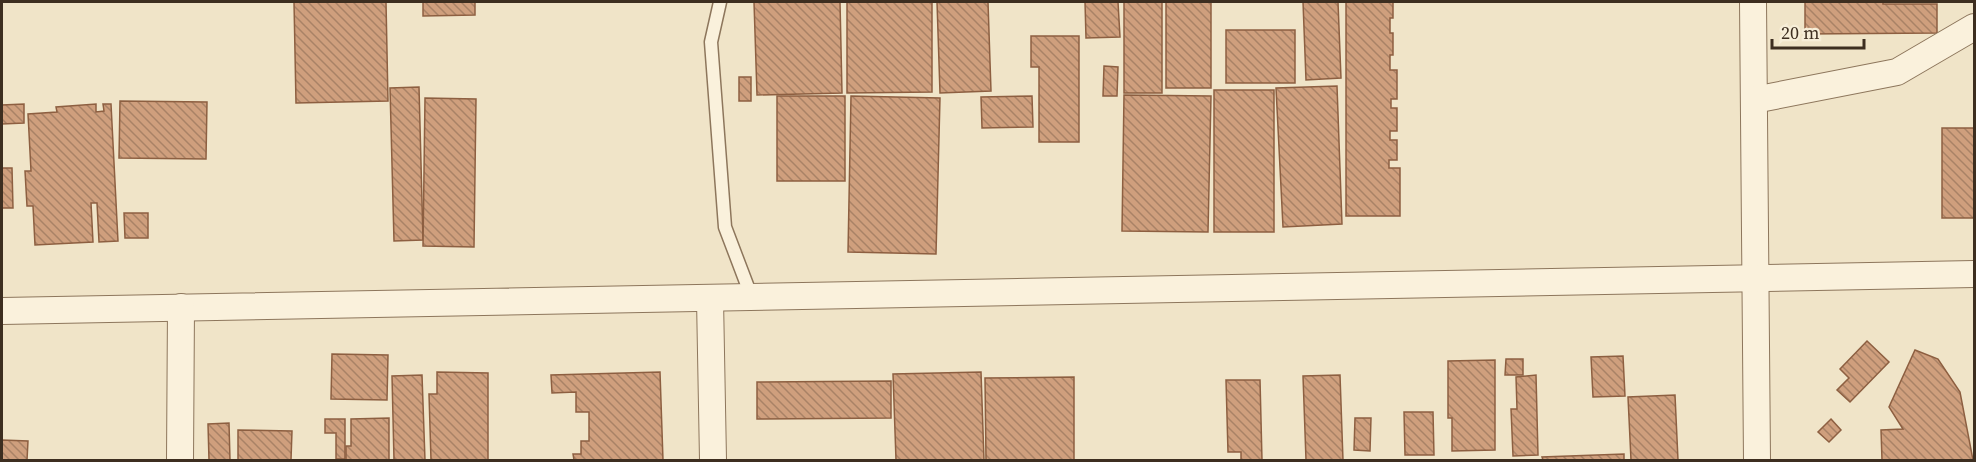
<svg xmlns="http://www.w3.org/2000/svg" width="1976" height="462" viewBox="0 0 1976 462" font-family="'Source Serif 4',serif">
<defs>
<pattern id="building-back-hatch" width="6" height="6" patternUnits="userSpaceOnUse" patternTransform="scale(1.5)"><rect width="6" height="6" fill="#cf9f7d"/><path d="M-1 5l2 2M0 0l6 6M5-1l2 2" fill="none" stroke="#a98266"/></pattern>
</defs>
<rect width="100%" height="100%" fill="#f0e4c8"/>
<!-- building -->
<g fill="url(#building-back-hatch)" stroke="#8d5f41" stroke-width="1.5">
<path d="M294,2h92l2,99 -92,2z"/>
<path d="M423,2h52v13l-52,1z"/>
<path d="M754,2h86l2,91 -85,2z"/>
<path d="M847,2h85v90l-85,1z"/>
<path d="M937,2h51l3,89 -51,2z"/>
<path d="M1085,2h33l2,35 -34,1z"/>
<rect x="1124" y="2" width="38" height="91"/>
<rect x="1166" y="2" width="45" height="86"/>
<path d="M1303,2h35l3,76 -35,2z"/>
<path d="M1346,2h47v16h-3v15h3v22h-3v15h7v29h-6v9h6v23h-7v9h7v20h-8v8h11v48h-54z"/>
<path d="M1805,2h78v2h54v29l-132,1z"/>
<rect x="1226" y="30" width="69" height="53"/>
<path d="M1031,36h48v106h-40v-75h-8z"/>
<path d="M1104,66l14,1 -1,29h-14z"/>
<rect x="739" y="77" width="12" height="24"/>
<path d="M1337,86l5,138 -59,3 -7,-139z"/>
<path d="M419,87l4,153 -29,1 -4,-153z"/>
<rect x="1214" y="90" width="60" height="142"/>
<path d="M1124,95l87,1 -3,136 -86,-1z"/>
<rect x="777" y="96" width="68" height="85"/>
<path d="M851,96l89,2 -4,156 -88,-2z"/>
<path d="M1032,96l1,31 -51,1 -1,-31z"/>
<path d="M425,98l51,1 -2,148 -51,-1z"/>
<path d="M120,101l87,1 -1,57 -87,-1z"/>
<path d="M24,104v19l-22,1v-19z"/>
<path d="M96,104v8l8,-1 -1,-7h8l7,137 -19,1 -2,-39h-6l2,39 -58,3 -2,-39h-6l-2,-35h6l-3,-57 29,-2 -1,-5z"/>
<rect x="1942" y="128" width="32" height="90"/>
<path d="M2,168h10l1,40h-11z"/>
<path d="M124,213h24v25h-23z"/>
<path d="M1867,341l22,21 -39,40 -13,-12 12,-12 -9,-9z"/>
<path d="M1915,350l23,9 22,33 13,68h-91l-1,-30 22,-1 -14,-22z"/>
<path d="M332,354l56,1 -1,45 -56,-1z"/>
<path d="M1623,356l2,40 -32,1 -2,-40z"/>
<path d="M1506,359h17v16h-18z"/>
<path d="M1495,360v90l-43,1v-33h-4v-57z"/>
<path d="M437,372l51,1v87h-57l-2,-66h8z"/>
<path d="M660,372l3,88h-89l-1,-6h8v-13h8v-29h-13v-20l-24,1 -1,-18z"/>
<path d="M981,372l3,88h-88l-3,-86z"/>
<path d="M422,375l3,85h-31l-2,-84z"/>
<path d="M1340,375l3,85h-37l-3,-84z"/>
<path d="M1536,375l2,80 -25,1 -2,-47h6l-1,-32z"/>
<path d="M1074,377v83h-88l-1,-82z"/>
<path d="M1226,380h34l2,80h-21v-8h-13z"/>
<path d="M891,381v37l-134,1v-37z"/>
<path d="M1675,395l3,65h-47l-3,-63z"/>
<path d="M1404,412h29l1,43h-29z"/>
<path d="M389,418v42h-43v-14h5v-27z"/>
<path d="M1355,418h16l-1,33 -16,-1z"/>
<path d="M325,419h20v40h-9v-26h-11z"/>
<path d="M1831,419l10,11 -12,12 -11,-10z"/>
<path d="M229,423l1,37h-21l-1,-36z"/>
<path d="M238,430l54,1 -1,29h-53z"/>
<path d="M2,440l26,1 -1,19h-25z"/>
<path d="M1624,454v6h-81l-1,-3z"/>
</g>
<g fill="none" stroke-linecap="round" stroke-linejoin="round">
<defs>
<path id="lane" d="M720,2l-9,40 14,185 27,71"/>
<g id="street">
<path d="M1753,2l4,458"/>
<path d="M1754,100l143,-28 77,-45"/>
<path d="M710,299l3,161"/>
<path d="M2,311l1972,-37"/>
<path d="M180,460l1,-153"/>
</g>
</defs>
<!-- lane casing -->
<use href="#lane" stroke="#8d765c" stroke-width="15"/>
<!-- street casing -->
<use href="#street" stroke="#8d765c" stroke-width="28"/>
<!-- lane -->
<use href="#lane" stroke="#faf1dc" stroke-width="12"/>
<!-- street -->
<use href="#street" stroke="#faf1dc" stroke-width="26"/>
</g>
<!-- border -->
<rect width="1976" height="462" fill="none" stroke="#3d2e20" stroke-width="6"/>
<!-- scale -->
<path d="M1772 39v9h92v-9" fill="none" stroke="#3d2e20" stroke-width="3"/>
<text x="1781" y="39" font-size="18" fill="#3d2e20" stroke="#f7eed8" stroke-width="4.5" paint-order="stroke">20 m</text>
</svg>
